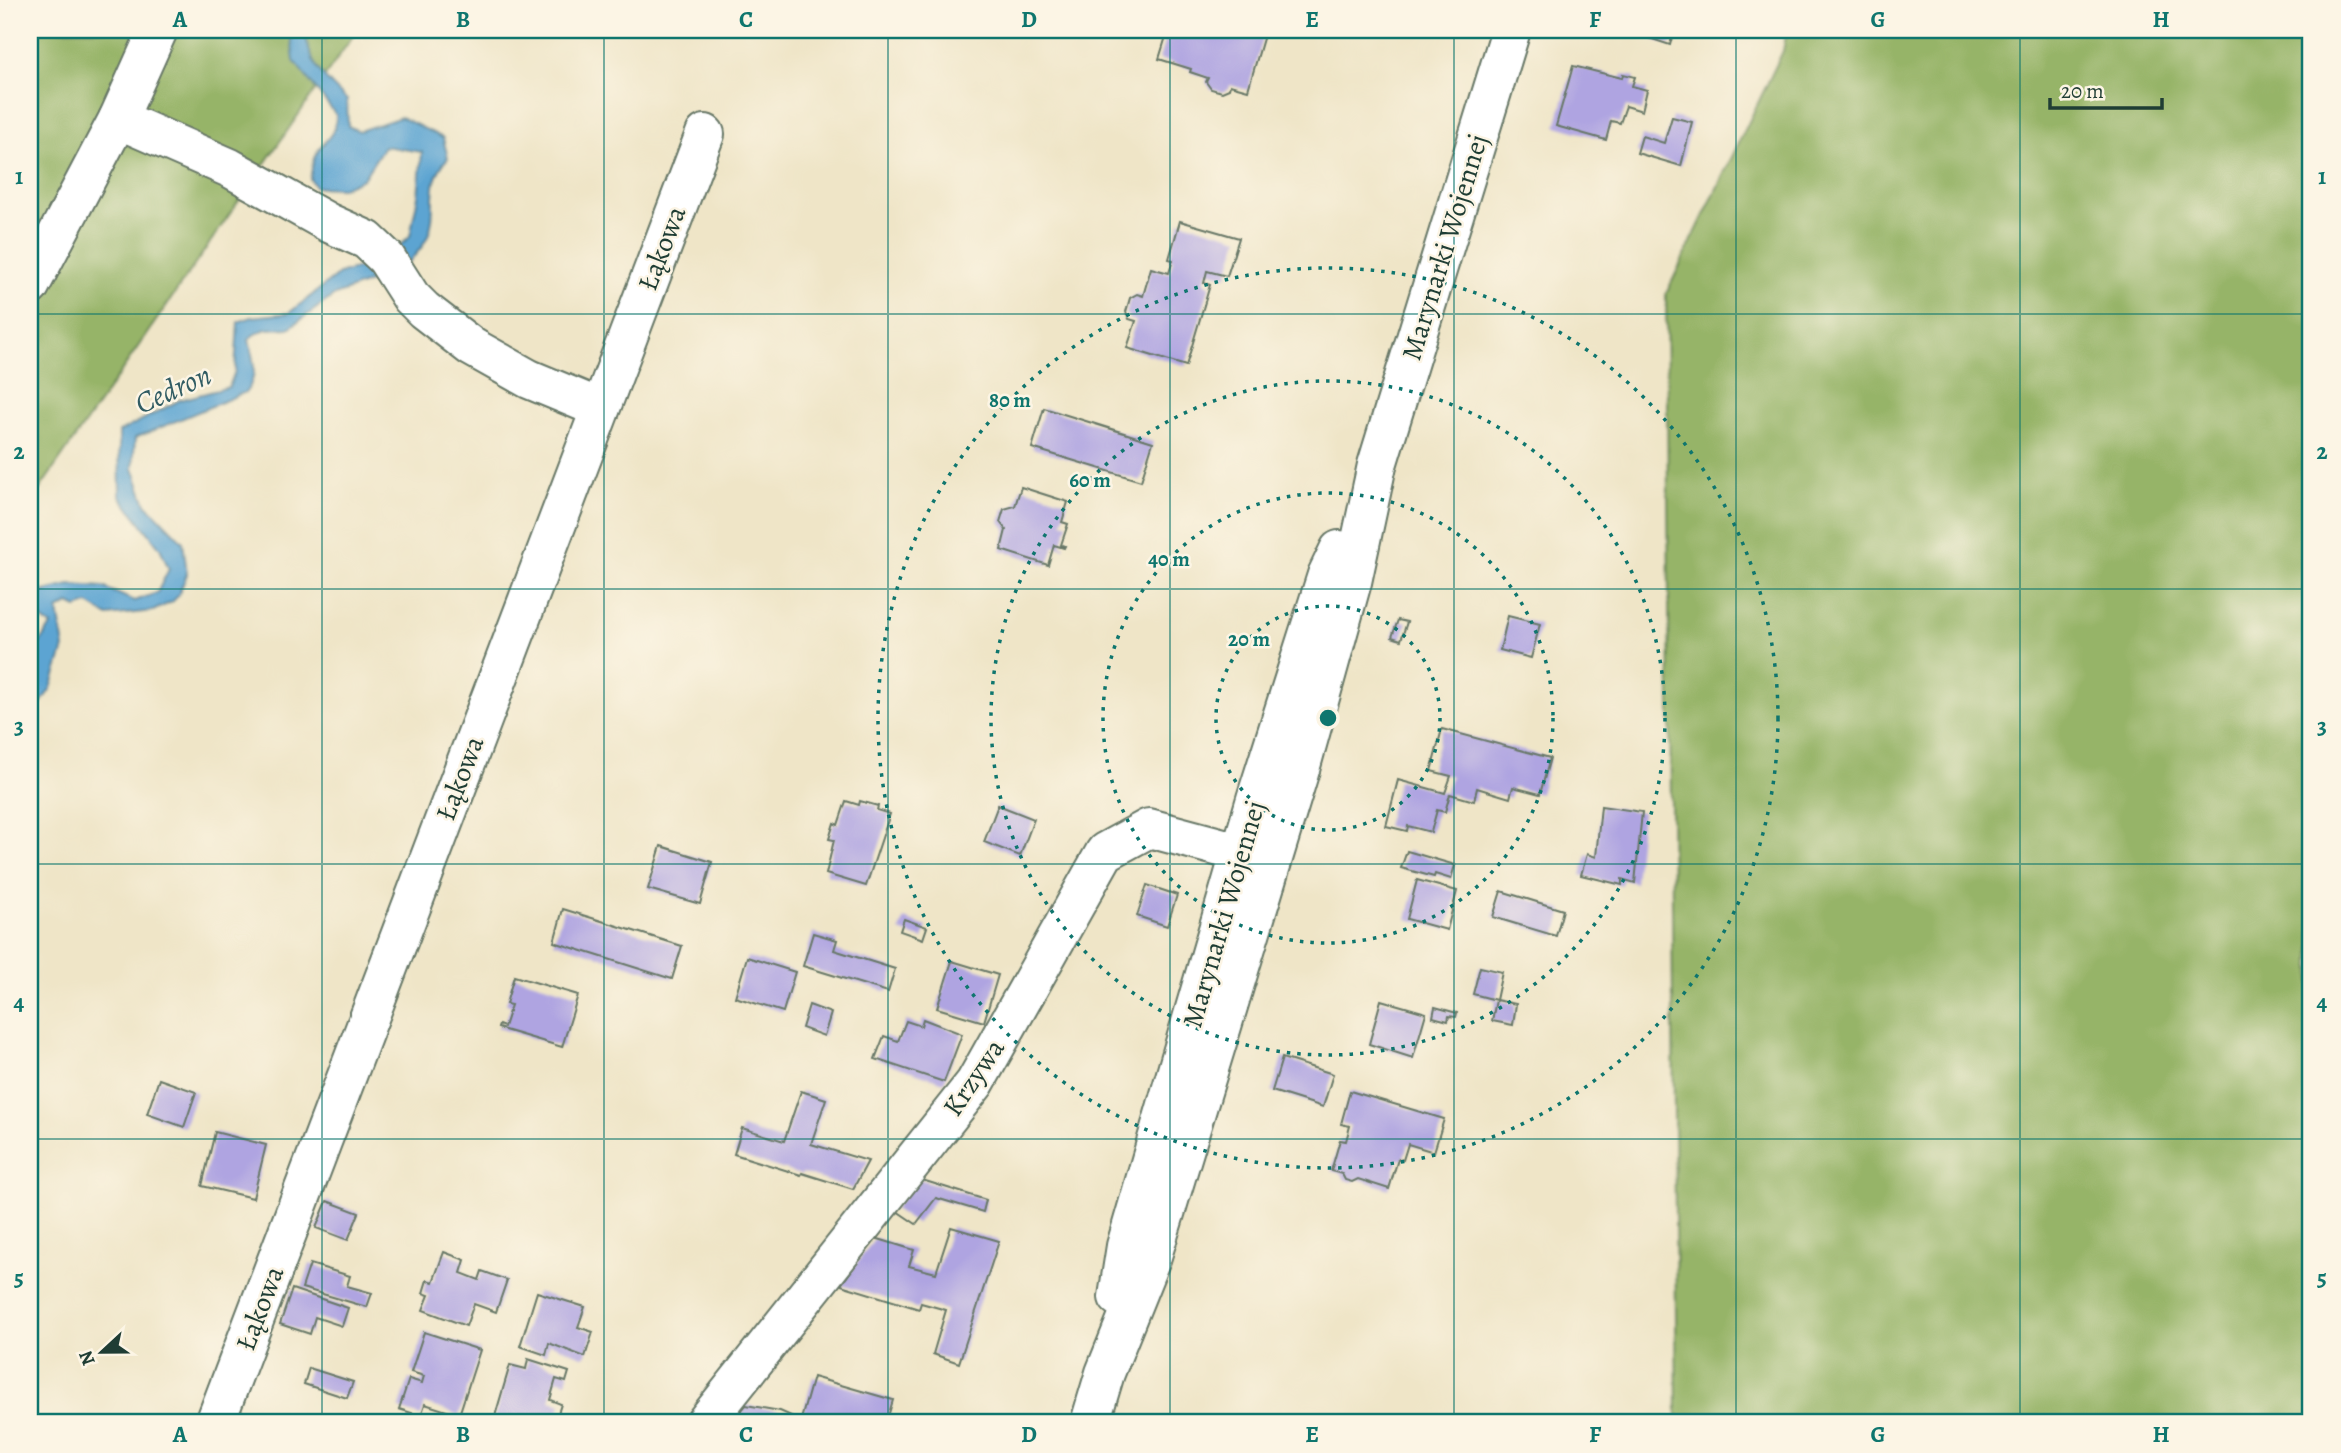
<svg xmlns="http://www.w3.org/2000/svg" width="2341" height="1453" viewBox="0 0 2341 1453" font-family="Alegreya,serif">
<rect width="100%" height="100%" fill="#fcf5e5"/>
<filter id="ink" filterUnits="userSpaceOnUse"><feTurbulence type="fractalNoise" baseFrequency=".0143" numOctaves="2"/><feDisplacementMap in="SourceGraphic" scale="14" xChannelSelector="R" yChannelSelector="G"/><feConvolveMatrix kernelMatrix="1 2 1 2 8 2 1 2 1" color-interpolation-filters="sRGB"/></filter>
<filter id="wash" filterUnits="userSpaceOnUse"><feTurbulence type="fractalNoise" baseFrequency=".00686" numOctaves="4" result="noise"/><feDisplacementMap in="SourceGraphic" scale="28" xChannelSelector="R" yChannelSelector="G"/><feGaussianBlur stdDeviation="1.57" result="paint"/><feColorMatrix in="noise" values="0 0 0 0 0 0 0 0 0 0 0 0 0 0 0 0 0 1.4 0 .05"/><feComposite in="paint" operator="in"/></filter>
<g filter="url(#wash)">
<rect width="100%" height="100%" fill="#efe5c7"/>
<!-- forest -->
<g fill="#96b467" stroke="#5a784e" stroke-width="2">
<path d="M30,30h327l-327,473z"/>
<path d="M1787,30h524v1393h-634l-11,-1129 117,-243z"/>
</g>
<!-- water -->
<path fill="#5ca4d2" stroke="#3e7083" stroke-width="2" d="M290,30h15c4,35 18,47 42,70l1,26 11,5 42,-14 42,21 5,20c-25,27 -8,52 -21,80 -6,12 -20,27 -30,34l-62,23 -46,33 -23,1 -13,6 -4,5c4,19 10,35 -3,52l-111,46 -2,30 13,36 37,38 4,32 -9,22 -6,6 -19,9 -45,5 -20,-12 -11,4 -8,-4 -11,6 6,38 -13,40 -21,31v-62l21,-31 -21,-15v-7l11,-12 29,-7 33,2 31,14 23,-8 12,-24 -9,-21 -40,-52 -1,-64 61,-32 49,-13 6,-16 3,-49 14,-5 37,-4 50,-39 47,-15 24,-23 8,-40 4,-44 -38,-6 -21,33 -21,9 -27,-1 -5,-8c2,-7 2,-16 5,-23 8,-17 21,-18 21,-41l-42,-54z"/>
<g id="blocks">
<!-- building -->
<g fill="#afa4e1">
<path d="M1168,30h77l19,5 -16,55 -18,-5 -1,4 -7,3 -11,-3 -5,-7 2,-4 -18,-6 1,-3 -32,-10z"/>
<path d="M1635,30h39l-4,15 -36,-12z"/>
<path d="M1573,66l49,12 1,-4 12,3 -3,9 15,4 -5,21 -16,-5 -6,17 -9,-2 -5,19 -50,-14z"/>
<path d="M1672,117l20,5 -11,44 -44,-13 5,-17 22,7z"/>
<path d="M1180,221l59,17 -12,38 -20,-5 -3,12 6,2 -24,81 -59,-18 9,-27 -7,-2 -3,-7 4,-14 7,-4 6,2 8,-28 18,5 4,-13 -4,-1z"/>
<path d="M1044,408l109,34 -12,39 -109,-33z"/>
<path d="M1021,487l47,15 -6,20 6,2 -7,21 4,1 -1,2 -10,-3 -6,20 -47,-15 5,-20 -6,-8 4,-13 11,-3z"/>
<path d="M1508,616l32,8 -9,34 -31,-8z"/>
<path d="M1398,620l9,2 -6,18 -9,-3z"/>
<path d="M1442,729l108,29 -10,36 -27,-7 -3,11 -33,-10 -3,13 -24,-7 -5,18 -8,-2 -6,22 -23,-6 -1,5 -21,-5 12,-46 47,13 6,-17 -20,-5z"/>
<path d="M846,801l13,4 1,-4 18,5 -1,4 13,4 -24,72 -40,-12 8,-34 -5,-1 5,-16 4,2z"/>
<path d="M998,805l36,14 -14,37 -36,-14z"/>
<path d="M1601,806l41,6 -7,71 -13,-4v6l-41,-10 6,-21 9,3z"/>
<path d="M661,846l51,16 -12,42 -52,-15z"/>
<path d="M1407,851l48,14 -4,14 -16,-5 -1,3 -33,-9z"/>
<path d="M1417,880l40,11 -10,39 -40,-11z"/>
<path d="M1147,885l30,10 -10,31 -30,-10z"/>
<path d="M1501,891l62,19 -7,26 -63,-19z"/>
<path d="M563,909l119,37 -10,33 -118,-37z"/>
<path d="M904,919l23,8 -4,12 -23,-8z"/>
<path d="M813,933l24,7 -3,10 61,19 -7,23 -85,-26z"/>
<path d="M747,957l48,15 -12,40 -48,-15z"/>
<path d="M952,961l46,14 -14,47 -47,-14z"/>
<path d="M1480,967l22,5 -6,28 20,4 -3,21 -21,-4 4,-21 -23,-6z"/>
<path d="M514,976l64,19 -16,52 -64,-19 1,-3 5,2 7,-22 -5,-1z"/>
<path d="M1381,1000l45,13 -13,45 -44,-14z"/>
<path d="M809,1005l22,8 -7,23 -22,-8z"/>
<path d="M1435,1007l22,6 -1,4 -7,-1 -1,5 -15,-4z"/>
<path d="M923,1019l39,15 -18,48 -69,-23 9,-23 14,5 8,-20 15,5z"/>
<path d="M1282,1058l51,16 -10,33 -51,-16z"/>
<path d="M159,1079l37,13 -12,35 -37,-13z"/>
<path d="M801,1091l25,8 -15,45 57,17 -15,28 -51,-16 -1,2 -67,-21 8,-26 42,13z"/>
<path d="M1350,1091l94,28 -10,33 -26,-8 -5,16 -5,-1 -9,30 -31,-10 -6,3 -7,-2 -3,-6 -11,-3 9,-31 6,1 4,-15 -9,-2z"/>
<path d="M215,1132l51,13 -13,53 -51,-12z"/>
<path d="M919,1179l67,21 -3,12 -47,-14 -20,26 -22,-15z"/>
<path d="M327,1201l32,12 -11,27 -32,-12z"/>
<path d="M951,1227l48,14 -40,122 -26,-9 13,-44 -25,-7 -2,6 -78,-24 34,-47 39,12 -5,16 27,7z"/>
<path d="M444,1252l21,8 -4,13 18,7 3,-9 25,9 -11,32 -22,-8 -8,22 -43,-16 6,-15 -6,-2 4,-13 6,2z"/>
<path d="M310,1264l40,12 -3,10 25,7 -5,14 -65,-19z"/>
<path d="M292,1289l56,19 -6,18 -27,-9 -5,17 -30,-10z"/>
<path d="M537,1292l48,15 -7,20 15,5 -8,25 -36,-14 -3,12 -26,-9z"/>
<path d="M424,1332l56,18 -21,65 -34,-11 -4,12 -22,-7 10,-30 13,4 2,-7 -13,-4z"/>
<path d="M528,1359l41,13 -3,10 -10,-3 -6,21 11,4 -6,19h-62l17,-58 16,4z"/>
<path d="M309,1368l44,14 -6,16 -43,-14z"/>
<path d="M813,1377l80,23 -7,23h-86z"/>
<path d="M746,1405l34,6 18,8 -1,4h-66z"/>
</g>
</g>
</g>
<g filter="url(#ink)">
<use href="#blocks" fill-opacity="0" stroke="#687867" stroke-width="2"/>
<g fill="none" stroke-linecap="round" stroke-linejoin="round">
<defs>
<g id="minor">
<path d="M118,119l112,49 99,55 38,17 19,18 25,39 13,13 48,37 57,32 70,29"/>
<path d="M30,286l88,-167 40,-89"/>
<path d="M215,1423l490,-1289"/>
<path d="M705,1423l270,-340 130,-231 44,-24 123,33"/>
</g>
<g id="major">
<path d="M1118,1297l8,-51 130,-447 71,-224 12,-25"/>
<path d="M1090,1423l15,-50 47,-117 147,-483 53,-191 25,-117 134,-435"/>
</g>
</defs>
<!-- minor casing -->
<use href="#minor" stroke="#687867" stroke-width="42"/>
<!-- major casing -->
<use href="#major" stroke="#687867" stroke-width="42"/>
<!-- minor -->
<use href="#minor" stroke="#fff" stroke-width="38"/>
<!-- major -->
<use href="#major" stroke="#fff" stroke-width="38"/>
</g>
</g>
<!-- grid -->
<path fill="none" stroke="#0f766e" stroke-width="2" stroke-opacity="0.55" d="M322,30v1393M604,30v1393M888,30v1393M1170,30v1393M1454,30v1393M1736,30v1393M2020,30v1393M30,314h2281M30,589h2281M30,864h2281M30,1139h2281"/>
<!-- distance rings -->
<g fill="none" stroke="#0f766e" stroke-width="3.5" stroke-dasharray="3.5 7">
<circle cx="1328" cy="718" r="112"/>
<circle cx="1328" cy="718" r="225"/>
<circle cx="1328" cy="718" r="337"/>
<circle cx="1328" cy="718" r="450"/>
</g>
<g text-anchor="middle" stroke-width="5" stroke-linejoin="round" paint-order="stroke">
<!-- street labels -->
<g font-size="28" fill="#1f3d34" stroke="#fcf5e5">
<text transform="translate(1444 247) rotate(-73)" y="10">Marynarki Wojennej</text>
<text transform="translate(661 248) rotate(-69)" y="10">Łąkowa</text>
<text transform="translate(459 778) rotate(-69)" y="10">Łąkowa</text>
<text transform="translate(1223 914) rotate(-74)" y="10">Marynarki Wojennej</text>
<text transform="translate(973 1077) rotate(-56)" y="10">Krzywa</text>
<text transform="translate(259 1308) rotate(-69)" y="10">Łąkowa</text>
</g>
<!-- water labels -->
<g font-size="30" font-style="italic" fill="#315c63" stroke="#fcf5e5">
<text transform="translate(173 389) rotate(-24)" y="10">Cedron</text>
</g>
</g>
<circle cx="1328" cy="718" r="10" fill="#0f766e" stroke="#fcf5e5" stroke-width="3.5"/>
<g font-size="21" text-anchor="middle" font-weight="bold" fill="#0f766e" stroke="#fcf5e5" stroke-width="5" stroke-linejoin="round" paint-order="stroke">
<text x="1010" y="407">80 m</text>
<text x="1090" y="487">60 m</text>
<text x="1169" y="566">40 m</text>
<text x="1249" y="646">20 m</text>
</g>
<!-- margin -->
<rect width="2341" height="1453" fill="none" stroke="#fcf5e5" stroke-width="77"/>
<!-- north arrow -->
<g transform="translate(102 1352) rotate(248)" stroke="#fcf5e5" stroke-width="5" paint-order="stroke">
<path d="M0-5L12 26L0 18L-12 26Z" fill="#1f3d34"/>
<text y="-10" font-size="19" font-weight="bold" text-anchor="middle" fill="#1f3d34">N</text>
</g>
<!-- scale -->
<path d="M2050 98v10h112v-10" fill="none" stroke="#1f3d34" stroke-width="3.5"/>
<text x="2061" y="98" font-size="21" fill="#1f3d34" stroke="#fcf5e5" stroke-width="5" paint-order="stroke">20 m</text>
<rect x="38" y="38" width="2264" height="1376" fill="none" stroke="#0f766e" stroke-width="2.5"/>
<g font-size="23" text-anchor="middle" font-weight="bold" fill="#0f766e">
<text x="180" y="27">A</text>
<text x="463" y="27">B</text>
<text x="746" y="27">C</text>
<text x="1029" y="27">D</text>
<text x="1312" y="27">E</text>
<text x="1595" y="27">F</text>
<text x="1878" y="27">G</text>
<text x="2161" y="27">H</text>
<text x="19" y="184">1</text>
<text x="2322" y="184">1</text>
<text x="19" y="459">2</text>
<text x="2322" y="459">2</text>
<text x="19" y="734">3</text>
<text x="2322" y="734">3</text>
<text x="19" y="1010">4</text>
<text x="2322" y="1010">4</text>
<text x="19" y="1285">5</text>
<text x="2322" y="1285">5</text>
<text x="180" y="1442">A</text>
<text x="463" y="1442">B</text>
<text x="746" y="1442">C</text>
<text x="1029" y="1442">D</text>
<text x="1312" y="1442">E</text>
<text x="1595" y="1442">F</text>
<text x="1878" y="1442">G</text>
<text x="2161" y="1442">H</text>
</g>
</svg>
